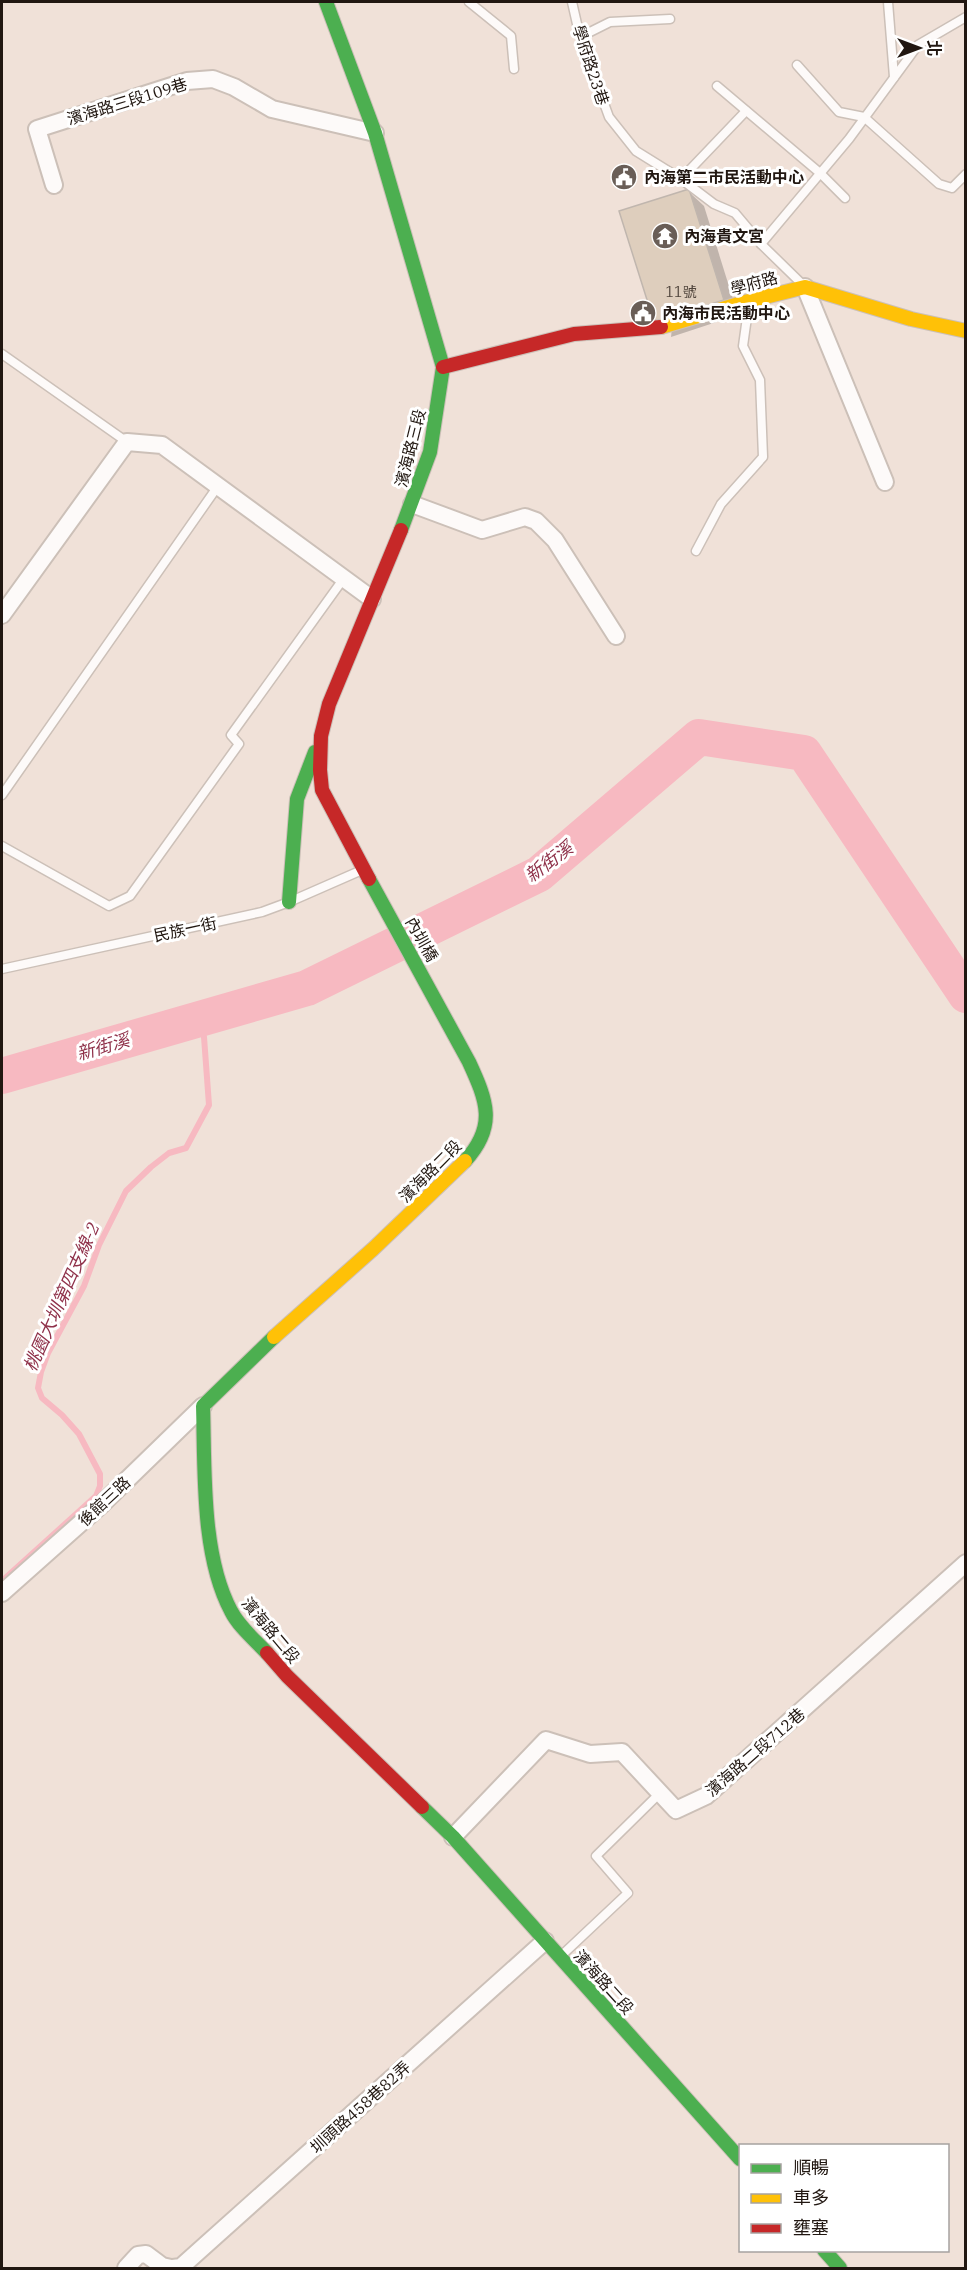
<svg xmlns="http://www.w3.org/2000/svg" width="967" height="2270" viewBox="0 0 967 2270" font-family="'IBM Plex Serif','Noto Sans TC',serif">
<rect width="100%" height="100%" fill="#f0e1d8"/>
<!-- shadow -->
<path fill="#0003" d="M688,191l16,15 34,109 -67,22z"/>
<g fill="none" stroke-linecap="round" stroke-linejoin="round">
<!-- stream -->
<path stroke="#f7b9c1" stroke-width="6" d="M2,1581l94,-85 4,-10v-12l-21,-40 -17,-19 -20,-17 -4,-10 3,-16 7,-19 36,-67 15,-41 27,-54 25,-24 18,-14 17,-5 23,-43 -5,-68"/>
<!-- river -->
<path stroke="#f7b9c1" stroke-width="36" d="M2,1076l305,-88 232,-114 160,-137 105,16 162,242"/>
</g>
<!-- building -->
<path fill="#decebd" stroke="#c0b6ae" stroke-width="1.5" d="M689,189l35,111 -70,22 -35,-111z"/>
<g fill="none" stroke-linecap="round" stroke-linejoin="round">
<defs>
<g id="lane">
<path d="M469,2l42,34 3,33"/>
<path d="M572,2l8,35 29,80 27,34 45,28 33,25 21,9 26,31 41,40"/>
<path d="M888,2l6,75"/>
<path d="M580,37l30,-15 60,-3"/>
<path d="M797,65l42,47 25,5 75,67 13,4 14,-14"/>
<path d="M717,86l103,87 25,25"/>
<path d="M681,179l65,-68"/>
<path d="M761,244l88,-105 69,-94 48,-28"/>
<path d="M2,354l125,88"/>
<path d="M696,551l25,-47 42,-47 -3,-77 -17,-34 6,-43"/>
<path d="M2,795l216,-309"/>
<path d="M2,846l107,60 21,-10 109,-152 -8,-9 113,-157"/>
<path d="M2,969l260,-57 27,-10 73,-32"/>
<path d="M562,1955l66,-62 -32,-37 64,-63"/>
</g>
<g id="street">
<path d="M54,185l-17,-56 150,-48 26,-2 21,8 38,22 103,24"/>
<path d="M805,287l80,195"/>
<path d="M412,504l70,26 43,-13 11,4 19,19 61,96"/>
<path d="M2,615l125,-173 35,3 210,154"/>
<path d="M2,1593l99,-88 102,-99"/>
<path d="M453,1837l93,-97 44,14 32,-2 54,58 30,-14 260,-233"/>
<path d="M126,2268l12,-13 8,-1 16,12 9,2"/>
<path d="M173,2268l8,-1 364,-326"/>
</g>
<g id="fast">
<path d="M326,2l49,131 68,234 -13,85 -29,78"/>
<path d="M369,879l100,183c18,39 28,64 -4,99"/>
<path d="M289,902l8,-103 18,-47"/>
<path d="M267,1653c-12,-13 -28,-26 -36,-42 -30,-56 -26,-142 -28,-205l71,-69"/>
<path d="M422,1807l31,30 287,322"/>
<path d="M824,2250l16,18"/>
</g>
<g id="slow">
<path d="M661,327l88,-26 56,-14 106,32 55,12"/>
<path d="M274,1337l99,-88 92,-88"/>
</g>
<g id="jam">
<path d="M443,367l131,-33 87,-7"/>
<path d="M369,879l-47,-89 -2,-20 1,-34 8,-32 72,-174"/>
<path d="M267,1653l20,23 135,131"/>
</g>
</defs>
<!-- lane casing -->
<use href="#lane" stroke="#ccc0b8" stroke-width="11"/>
<!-- street casing -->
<use href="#street" stroke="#ccc0b8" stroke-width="20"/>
<!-- fast casing -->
<use href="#fast" stroke="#ccc0b8" stroke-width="16"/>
<!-- slow casing -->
<use href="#slow" stroke="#ccc0b8" stroke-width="16"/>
<!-- jam casing -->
<use href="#jam" stroke="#ccc0b8" stroke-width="16"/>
<!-- lane -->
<use href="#lane" stroke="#fdfaf9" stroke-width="8"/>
<!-- street -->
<use href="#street" stroke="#fdfaf9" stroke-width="16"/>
<!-- fast -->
<use href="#fast" stroke="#4caf50" stroke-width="14"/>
<!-- slow -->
<use href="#slow" stroke="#ffc107" stroke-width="14"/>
<!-- jam -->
<use href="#jam" stroke="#c62828" stroke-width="14"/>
</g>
<!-- icons -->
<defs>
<symbol id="civic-disc" viewBox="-11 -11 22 22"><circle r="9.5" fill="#695e57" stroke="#fff"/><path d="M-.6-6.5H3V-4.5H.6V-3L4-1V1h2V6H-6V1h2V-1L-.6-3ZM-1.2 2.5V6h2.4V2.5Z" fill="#fff"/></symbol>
<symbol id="temple-disc" viewBox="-11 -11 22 22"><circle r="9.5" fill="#695e57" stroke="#fff"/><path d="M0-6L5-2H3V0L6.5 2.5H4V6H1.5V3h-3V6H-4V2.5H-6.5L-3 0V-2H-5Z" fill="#fff"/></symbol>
</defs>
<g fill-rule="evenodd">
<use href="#civic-disc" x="609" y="162" width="30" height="30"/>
<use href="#temple-disc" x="650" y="221" width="30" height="30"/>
<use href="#civic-disc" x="628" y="298" width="30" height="30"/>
</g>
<g text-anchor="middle" stroke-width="6" stroke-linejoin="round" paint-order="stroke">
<!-- number labels -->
<g font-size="14" fill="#50453c">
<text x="681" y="297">11號</text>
</g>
<!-- street labels -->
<g font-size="16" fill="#211711" stroke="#fff">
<text transform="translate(591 65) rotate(72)" y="6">學府路23巷</text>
<text transform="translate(127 101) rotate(-17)" y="6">濱海路三段109巷</text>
<text transform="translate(754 283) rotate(-15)" y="6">學府路</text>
<text transform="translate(410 448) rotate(-76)" y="6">濱海路三段</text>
<text transform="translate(185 929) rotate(-12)" y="6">民族一街</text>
<text transform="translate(422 939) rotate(61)" y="6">內圳橋</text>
<text transform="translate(430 1171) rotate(-45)" y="6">濱海路二段</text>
<text transform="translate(104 1501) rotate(-43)" y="6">後館三路</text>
<text transform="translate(271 1630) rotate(50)" y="6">濱海路二段</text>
<text transform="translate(755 1752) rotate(-41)" y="6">濱海路二段712巷</text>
<text transform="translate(604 1982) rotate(48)" y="6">濱海路二段</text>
<text transform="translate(360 2107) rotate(-42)" y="6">圳頭路458巷82弄</text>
</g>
<!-- poi labels -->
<g font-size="16" font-weight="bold" fill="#211711" stroke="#fff" text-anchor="start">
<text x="644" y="183">內海第二市民活動中心</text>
<text x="684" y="242">內海貴文宮</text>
<text x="662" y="319">內海市民活動中心</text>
</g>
<!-- water labels -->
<g font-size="18" font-style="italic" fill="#8f314a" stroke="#fff">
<text transform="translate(549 862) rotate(-37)" y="6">新街溪</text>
<text transform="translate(103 1047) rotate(-16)" y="6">新街溪</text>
<text transform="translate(62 1297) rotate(-66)" y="6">桃園大圳第四支線-2</text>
</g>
</g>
<!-- border -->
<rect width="967" height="2270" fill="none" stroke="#211711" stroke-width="6"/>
<!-- legend -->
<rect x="739" y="2144" width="210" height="108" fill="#ffffff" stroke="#a6a2a0" stroke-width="1.5"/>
<rect x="751" y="2164" width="30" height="9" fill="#4caf50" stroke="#a6a2a0" stroke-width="1.5"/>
<text x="793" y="2174" font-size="18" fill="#211711">順暢</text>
<rect x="751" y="2194" width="30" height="9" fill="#ffc107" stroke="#a6a2a0" stroke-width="1.5"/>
<text x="793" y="2204" font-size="18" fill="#211711">車多</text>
<rect x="751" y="2224" width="30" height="9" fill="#c62828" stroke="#a6a2a0" stroke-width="1.5"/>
<text x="793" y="2234" font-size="18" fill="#211711">壅塞</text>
<!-- north arrow -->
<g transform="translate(919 48) rotate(90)" stroke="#ffffff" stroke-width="4.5" paint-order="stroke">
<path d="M0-4.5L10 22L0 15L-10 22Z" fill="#211711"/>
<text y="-9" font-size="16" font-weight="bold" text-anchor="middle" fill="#211711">北</text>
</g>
</svg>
